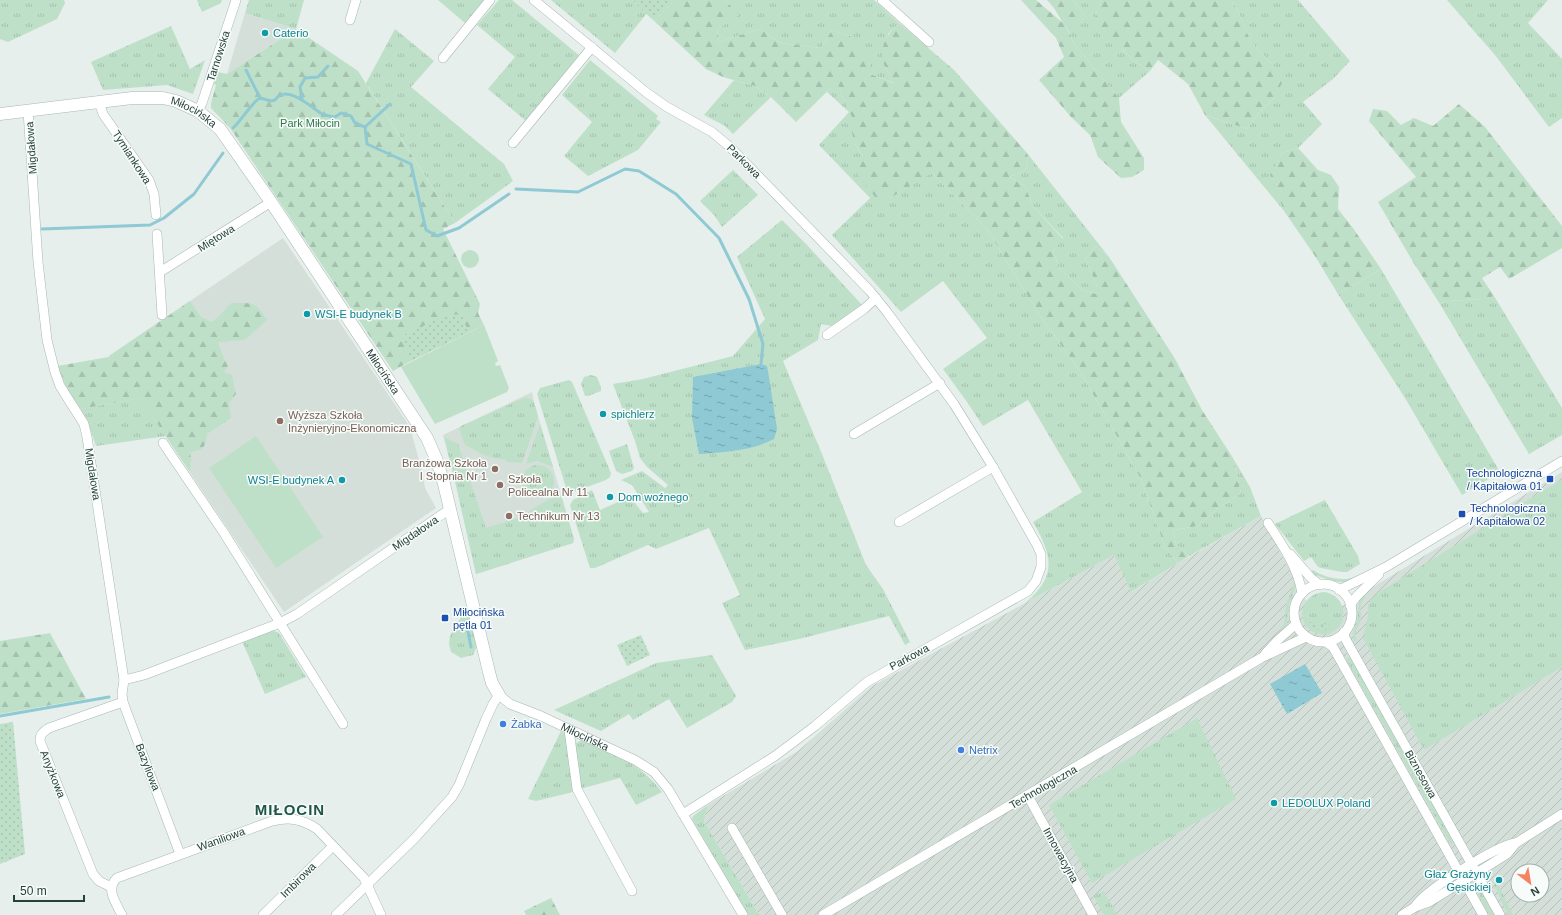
<svg xmlns="http://www.w3.org/2000/svg" width="1562" height="915" viewBox="0 0 1562 915" font-family="Helvetica,sans-serif">
<defs>
<pattern id="industrial-furrows" width="10" height="10" patternUnits="userSpaceOnUse"><rect width="10" height="10" fill="#d4dfda"/><path d="M-1 1l2-2M0 10L10 0M9 11l2-2" fill="none" stroke="#b6c1bc"/></pattern>
<pattern id="grass-tufts" width="24" height="20" patternUnits="userSpaceOnUse"><rect width="24" height="20" fill="#bfe0c8"/><path d="M3 7l-1-3M5 7V3M7 7l1-3M15 17l-1-3M17 17v-4M19 17l1-3" fill="none" stroke="#a4c1ad"/></pattern>
<pattern id="forest-firs" width="22" height="20" patternUnits="userSpaceOnUse"><rect width="22" height="20" fill="#bfe0c8"/><path d="M5 1l3.5 6h-7zM16 11l3.5 6h-7z" fill="#a4c1ad"/></pattern>
<pattern id="park-dots" width="8" height="8" patternUnits="userSpaceOnUse"><rect width="8" height="8" fill="#bfe0c8"/><path d="M2 2h.1M6 6h.1" fill="none" stroke="#a4c1ad" stroke-width="1.8" stroke-linecap="round"/></pattern>
<pattern id="water-ripples" width="26" height="14" patternUnits="userSpaceOnUse"><rect width="26" height="14" fill="#8ec9d4"/><path d="M2 4q2-2 4 0t4 0M15 11q2-2 4 0t4 0" fill="none" stroke="#74a5ad"/></pattern>
</defs>
<rect width="100%" height="100%" fill="#e6efeb"/>
<!-- built -->
<g fill="#d4dfda">
<path d="M245,13l51,16 -69,45z"/>
<path d="M283,238l127,189 13,48 2,13 11,20 -152,104 -144,-214 -59,11 -17,-26 -6,-17 51,-9v-1z"/>
<path d="M532,392l2,10 40,137 -1,4 -97,31 -21,-93 -12,-46z"/>
</g>
<!-- industrial -->
<path fill="url(#industrial-furrows)" fill-rule="evenodd" d="M1562,472v443h-803l-55,-94 4,-16 90,-54 74,-65 242,-131 18,37 46,-29 83,-47 56,105zM1518,871h24v24h-24z"/>
<!-- grass -->
<g fill="url(#grass-tufts)">
<path d="M0,0h64l1,3 -8,16 -49,23 -8,-3z"/>
<path d="M197,0h25l-1,3 -19,9z"/>
<path d="M249,0h55l-8,29 -51,-16z"/>
<path d="M438,0h46l-19,23z"/>
<path d="M499,0h13l68,56 -54,65 -38,-32 27,-32 -38,-32z"/>
<path d="M551,0h81l15,13 -32,40z"/>
<path d="M725,0h149l25,23 -11,11 -3,33 10,16 -25,-9 -20,-38 -18,-6 -11,18 -40,-5 -21,-14 -41,13 -2,-13 21,-14z"/>
<path d="M1073,0h28l-5,15 26,34 12,12 16,10 -31,27 -45,-54 -9,-20 15,3 4,-13z"/>
<path d="M1231,0h67l52,61 -17,18 -30,23 19,22 -24,24 -16,5 -11,22 13,36 -79,-96 42,14 10,-14 18,-18v-30l-24,-25 -13,-31z"/>
<path d="M1447,0h101l-20,23 34,36v59l-13,9 -54,-72z"/>
<path d="M171,26l19,43 15,-9 -12,34 -26,-9 -64,5 -12,-28z"/>
<path d="M395,29l39,32 -23,26 93,77 9,17 -58,42 -89,-140z"/>
<path d="M590,60l68,56 -2,3 5,3 -23,28 -50,26 -24,-20 28,-34 -30,-27z"/>
<path d="M734,80l21,6 16,11 -38,37 -8,-8 -21,-11z"/>
<path d="M837,81l6,17 10,19 2,27 35,54 41,-26 56,57 51,84 42,58 61,108 24,68 13,16 -47,29 -17,-37 -89,48c33,-27 27,-48 8,-81l49,-30 -54,-92 -45,26 -16,-24 -24,-33 44,-31 -44,-57 -42,31 -69,-77 38,-37 -51,-53 30,-33 -22,-20z"/>
<path d="M1027,153l82,104 -13,-11 -11,13 11,24 2,11 -16,-4 -23,-22 -6,-18 10,-12 -30,-32 -8,-20 -16,-9 15,-6 4,-8z"/>
<path d="M733,170l25,25 -36,32 -8,-12 -14,-14z"/>
<path d="M782,220l25,25 55,60 -30,21 -11,-2 -3,16 -35,21 39,93 44,111 17,24 27,53 -5,3 -16,-29 -90,23 -54,11 -23,-47 18,-8 -31,-67 -53,21 -8,-4 -53,23h-5l-20,-63 3,-5 19,-10 8,20 27,-12 7,4 9,11 6,-1 -17,-27 -11,-5 21,-9 23,17 3,-3 -21,-18 -7,-9 -5,-17 -22,-57 30,-5 90,-23 32,-37 -28,-62z"/>
<path d="M1381,269l119,203 -38,23 -57,-97 -67,-104z"/>
<path d="M1494,296l68,112v27l-33,19 -89,-150 6,-3 37,-2z"/>
<path d="M591,375l6,2 4,10v4l-13,5h-3l-4,-12 3,-7z"/>
<path d="M569,380l3,2 39,91 -1,4 -4,3 -38,14 -31,-100 3,-6z"/>
<path d="M526,397l5,2 3,3 4,15 -16,46 -15,-1 -2,-3c-14,2 -28,-8 -40,-14l-6,-16 2,-3z"/>
<path d="M140,398l26,38 -70,10 -8,-23 -7,-14z"/>
<path d="M540,424l13,43 -16,-6 -11,3z"/>
<path d="M444,437l14,7 28,84 35,-11 26,-17 14,-5 13,44 -1,4 -97,31 -21,-93z"/>
<path d="M627,444l7,24 -2,3 -10,3 -6,-3 -7,-20z"/>
<path d="M1233,458l17,29 11,29 -72,40 -13,-12 -3,-14 25,-4 20,-18 23,-15z"/>
<circle cx="538" cy="481" r="16"/>
<path d="M1562,479v188l-138,83 -61,-112 5,-22v-10l3,-7 10,-8z"/>
<path d="M1325,500l33,56 2,8 -13,8h-5l-21,-4 -3,-1 -7,-10 -7,4 -29,-37z"/>
<path d="M1313,570c10,7 30,12 41,7l2,1c-2,1 -6,4 -8,4 -8,2 -32,-5 -37,-10z"/>
<path d="M1295,581v7l-6,16 -2,20 -7,10 -1,-2 5,-8 2,-20z"/>
<path d="M1366,591l1,2 -6,11 -1,18 -4,9v9l-2,3 -1,-9 4,-12 2,-20z"/>
<path d="M1325,592c28,6 22,45 -4,42 -27,-3 -24,-41 4,-42z"/>
<path d="M465,610h3l9,36 -4,9 -12,3 -10,-6 -2,-8 1,-8 11,-19 -1,-1z"/>
<path d="M272,630l7,3 27,44 -41,17 -23,-53z"/>
<path d="M712,655l24,41 -4,6 -45,26 -18,-29 -36,21 -4,-6 -28,17 -47,-21 102,-47z"/>
<path d="M1350,657l104,186 -3,2 -105,-186z"/>
<path d="M1197,718l39,81 -144,84 -43,-78z"/>
<path d="M561,731l5,4 7,57 -37,9 -8,-2z"/>
<path d="M582,740c30,12 60,25 80,52l-26,13 -16,-27 -40,11 -5,-40 1,-6z"/>
<path d="M708,805l-4,16 55,94h-12l-55,-96 1,-3z"/>
<path d="M1494,884l5,2 14,29h-5z"/>
<path d="M1477,887l6,7 11,21h-5l-11,-22z"/>
<path d="M1104,891l13,24h-13l-11,-19z"/>
</g>
<!-- forest -->
<g fill="url(#forest-firs)">
<path d="M675,0h50l14,15 -22,14 2,13 41,-13 21,14 40,5 11,-18 18,6 20,22v16l24,9c-2,-5 -5,-10 -8,-14 -9,-19 -1,-33 13,-46l55,47 73,83 1,10 -4,8 -15,6 16,9 8,20 30,33 -10,11 6,18 23,22 15,4 -1,-11 -11,-24 11,-13 13,11 65,100 28,53 31,48 8,35 -23,15 -20,18 -25,4 3,14 13,12 -11,7 -13,-16 -24,-68 -61,-108 -42,-58 -51,-84 -55,-56 -42,25 -15,-1 -23,-30 11,-11 -8,-12 -6,-23 3,-4 -9,-19 -6,-16 -41,40 -25,-25 -16,-11 -32,-9 -17,-8 -52,-48z"/>
<path d="M1021,0h15l27,23 -9,-15 -7,-8h26l11,14 -4,14 -15,-3 9,19 45,54 2,24 23,36v12l-12,7 -11,1 -23,-21 -8,-22 -19,-18 -32,-37 25,-23 -8,-19z"/>
<path d="M1101,0h130l7,11 13,31 24,25 8,14 -8,16 -18,18 -10,14 -42,-14 -17,-31 -30,-24 -8,11 -16,-10 -12,-12 -26,-17v-17z"/>
<path d="M296,29l62,42 97,152 -12,6 37,75 -2,9 6,12 -73,36 -18,10 -163,-243 -19,-20v-5l5,-18 -2,-1 4,-12 9,2z"/>
<path d="M1459,104l26,23 77,99v22l-53,31 -9,-12 -18,11 12,18 -10,3 -38,2 -6,3 -27,-42 -35,-60 38,-25 -47,-56 4,-12 14,2 14,14 13,-7 19,8z"/>
<path d="M1298,148l20,22 13,5 8,12 -1,22 15,19 28,41 -43,25 -23,-38 -31,-45 -14,-36 12,-22z"/>
<path d="M190,301l11,16 11,5 8,-7 11,-12c21,0 24,-2 36,17l-22,20 -27,2 5,14 5,10 -4,6 8,3 4,19 -7,9 2,15 -24,16c-2,14 -3,16 -17,18l1,7 -1,13 -50,-74 -59,11 -12,-16 -11,-27 51,-9v-1z"/>
<path d="M50,633l36,66 -86,15v-73z"/>
<path d="M551,898l9,17h-34l-2,-4z"/>
</g>
<!-- park -->
<g fill="url(#park-dots)">
<path d="M632,0h43l-21,21z"/>
<path d="M458,314l7,5 -2,1 6,12 -58,29 -4,-8 2,-3 -7,-14 40,-19z"/>
<path d="M1313,620l7,5 8,-1 2,4c-8,4 -15,2 -21,-5z"/>
<path d="M641,635l9,20 -23,11 -10,-21z"/>
<path d="M13,722l12,132 -25,10v-140z"/>
</g>
<!-- pitch -->
<g fill="#bfe0c8">
<circle cx="470" cy="259" r="9"/>
<path d="M484,325l14,36 -3,2 1,3 4,-1 9,23 -2,4 -72,32 -34,-57z"/>
<path d="M256,436l67,101 -47,31 -67,-100z"/>
</g>
<!-- water -->
<g fill="url(#water-ripples)">
<path d="M761,364l6,2 1,5 9,58 -3,10c-23,12 -49,13 -75,15l-7,-36 1,-41z"/>
<path d="M1305,664l17,29 -35,21 -17,-30z"/>
</g>
<g fill="none" stroke-linecap="round" stroke-linejoin="round">
<!-- stream -->
<g stroke="#8ec9d4" stroke-width="3">
<path d="M246,70l14,28"/>
<path d="M302,99l-2,-12 5,-9 13,-1 10,-11"/>
<path d="M365,127l25,-23"/>
<path d="M233,128c9,-8 19,-26 27,-30l11,3 4,-1c11,-17 36,7 47,14 4,2 9,2 13,3l6,-4 10,3 4,7 10,4 2,17 44,20 15,66 11,6 22,-8 50,-34"/>
<path d="M516,189l62,3 47,-23 14,2 37,23 43,44 30,61 14,45 -2,20"/>
<path d="M42,229l108,-4 14,-7 30,-24 29,-41"/>
<path d="M466,622l5,25"/>
<path d="M0,716l109,-19"/>
</g>
<defs>
<g id="minor">
<path d="M534,0l113,93 20,14 45,25 18,15 140,144 17,21 67,92 39,63 44,78 4,9v13l-5,14 -8,10 -161,91 -52,44 -40,30 -92,58"/>
<path d="M882,0l47,42"/>
<path d="M350,20l6,-20"/>
<path d="M443,58l47,-58"/>
<path d="M99,102l4,12 46,66 5,14 2,21"/>
<path d="M28,111l10,151 9,78 8,32 5,14 24,38 3,13 37,243 -2,14 1,8 57,152"/>
<path d="M198,111l4,-8 34,-103"/>
<path d="M513,143l79,-96"/>
<path d="M157,234l5,81"/>
<path d="M160,272l111,-70"/>
<path d="M827,335l37,-26 12,-11"/>
<path d="M854,434l86,-51"/>
<path d="M163,443l61,90 119,191"/>
<path d="M899,522l94,-55"/>
<path d="M1268,523c14,21 30,45 34,70"/>
<path d="M1290,554l21,24 9,7"/>
<circle cx="1323" cy="613" r="29"/>
<path d="M1339,590l47,-23 176,-106"/>
<path d="M1350,605l7,-9 22,-22"/>
<path d="M1344,632l1,6 6,11 149,266"/>
<path d="M1326,642l7,5 5,9 145,259"/>
<path d="M1265,654l13,-14 18,-16"/>
<path d="M124,680l20,-5 136,-52 17,-9 153,-105"/>
<path d="M569,730l8,59 55,102"/>
<path d="M1028,796l65,119"/>
<path d="M732,828l50,87"/>
<path d="M111,887l-12,-6 -6,-7 -53,-133c0,-7 3,-9 9,-13l74,-26"/>
<path d="M1415,907c7,-15 84,-63 101,-64"/>
<path d="M122,915c-6,-12 -17,-26 -5,-37l155,-57c18,-4 30,-2 45,8l47,49 17,37"/>
<path d="M263,915l70,-69"/>
<path id="s1" d="M336,915l78,-76 38,-42 7,-12 27,-66 7,-15 6,-9 11,9 31,12 94,44 19,12 14,17 75,126"/>
<path d="M823,915l438,-257 45,-21"/>
<path d="M1402,915l13,-8 14,-5 62,-38 16,-10 9,-11 46,-29"/>
</g>
<g id="tertiary">
<path id="s2" d="M0,114l132,-16h31l13,3 22,10 22,18 51,73 156,236 10,23 7,23 45,188 3,11 7,12"/>
</g>
</defs>
<!-- minor casing -->
<use href="#minor" stroke="#a8b8b2" stroke-width="10"/>
<!-- tertiary casing -->
<use href="#tertiary" stroke="#a8b8b2" stroke-width="13"/>
<!-- minor -->
<use href="#minor" stroke="#fff" stroke-width="9"/>
<!-- tertiary -->
<use href="#tertiary" stroke="#fff" stroke-width="12"/>
</g>
<!-- markers -->
<g fill="#0f9aa8" stroke="#f7fbf9" stroke-width="1.5">
<circle cx="265" cy="33" r="4"/>
<circle cx="307" cy="314" r="4"/>
<circle cx="603" cy="414" r="4"/>
<circle cx="342" cy="480" r="4"/>
<circle cx="610" cy="497" r="4"/>
<circle cx="1274" cy="803" r="4"/>
<circle cx="1499" cy="880" r="4"/>
</g>
<g fill="#8d6e63" stroke="#f7fbf9" stroke-width="1.5">
<circle cx="280" cy="421" r="4"/>
<circle cx="495" cy="469" r="4"/>
<circle cx="500" cy="485" r="4"/>
<circle cx="509" cy="516" r="4"/>
</g>
<g fill="#1a4fb4" stroke="#f7fbf9" stroke-width="1.5">
<rect x="1546" y="475" width="8" height="8" rx="2"/>
<rect x="1458" y="510" width="8" height="8" rx="2"/>
<rect x="441" y="614" width="8" height="8" rx="2"/>
</g>
<g fill="#3f7fe0" stroke="#f7fbf9" stroke-width="1.5">
<circle cx="503" cy="724" r="4"/>
<circle cx="961" cy="750" r="4"/>
</g>
<g text-anchor="middle" stroke-width="3" stroke-linejoin="round" paint-order="stroke">
<!-- culture labels -->
<g font-size="11" fill="#0d838f" stroke="#f7fbf9" text-anchor="start">
<text x="273" y="37">Caterio</text>
<text x="315" y="318">WSI-E budynek B</text>
<text x="611" y="418">spichlerz</text>
<text x="334" y="484" text-anchor="end">WSI-E budynek A</text>
<text x="618" y="501">Dom woźnego</text>
<text x="1282" y="807">LEDOLUX Poland</text>
<text x="1491" y="878" text-anchor="end">Głaz Grażyny<tspan x="1491" dy="13">Gęsickiej</tspan></text>
</g>
<!-- street labels -->
<g font-size="11" fill="#24423a" stroke="#f7fbf9">
<text transform="translate(218 56) rotate(-72)" y="4">Tarnowska</text>
<text dy="4" stroke="none"><textPath href="#s2" startOffset="198">Miłocińska</textPath></text>
<text transform="translate(31 148) rotate(-94)" y="4">Migdałowa</text>
<text transform="translate(132 157) rotate(57)" y="4">Tymiankowa</text>
<text transform="translate(744 161) rotate(45)" y="4">Parkowa</text>
<text transform="translate(216 238) rotate(-32)" y="4">Miętowa</text>
<text dy="4" stroke="none"><textPath href="#s2" startOffset="522">Miłocińska</textPath></text>
<text transform="translate(93 474) rotate(81)" y="4">Migdałowa</text>
<text transform="translate(415 533) rotate(-34)" y="4">Migdałowa</text>
<text transform="translate(909 657) rotate(-28)" y="4">Parkowa</text>
<text dy="4" stroke="none"><textPath href="#s1" startOffset="374">Miłocińska</textPath></text>
<text transform="translate(148 767) rotate(69)" y="4">Bazyliowa</text>
<text transform="translate(53 774) rotate(68)" y="4">Anyżkowa</text>
<text transform="translate(1421 774) rotate(61)" y="4">Biznesowa</text>
<text transform="translate(1043 787) rotate(-30)" y="4">Technologiczna</text>
<text transform="translate(221 839) rotate(-20)" y="4">Waniliowa</text>
<text transform="translate(1061 855) rotate(61)" y="4">Innowacyjna</text>
<text transform="translate(298 880) rotate(-45)" y="4">Imbirowa</text>
</g>
<!-- park labels -->
<g font-size="11" fill="#2d7a4b" stroke="#f7fbf9">
<text x="310" y="127">Park Miłocin</text>
</g>
<!-- education labels -->
<g font-size="11" fill="#785e54" stroke="#f7fbf9" text-anchor="start">
<text x="288" y="419">Wyższa Szkoła<tspan x="288" dy="13">Inżynieryjno-Ekonomiczna</tspan></text>
<text x="487" y="467" text-anchor="end">Branżowa Szkoła<tspan x="487" dy="13">I Stopnia Nr 1</tspan></text>
<text x="508" y="483">Szkoła<tspan x="508" dy="13">Policealna Nr 11</tspan></text>
<text x="517" y="520">Technikum Nr 13</text>
</g>
<!-- transit labels -->
<g font-size="11" fill="#164399" stroke="#f7fbf9" text-anchor="start">
<text x="1542" y="477" text-anchor="end">Technologiczna<tspan x="1542" dy="13">/ Kapitałowa 01</tspan></text>
<text x="1470" y="512">Technologiczna<tspan x="1470" dy="13">/ Kapitałowa 02</tspan></text>
<text x="453" y="616">Miłocińska<tspan x="453" dy="13">pętla 01</tspan></text>
</g>
<!-- shop labels -->
<g font-size="11" fill="#366cbe" stroke="#f7fbf9" text-anchor="start">
<text x="511" y="728">Żabka</text>
<text x="969" y="754">Netrix</text>
</g>
<!-- district labels -->
<g font-size="15" font-weight="bold" letter-spacing="1" fill="#1f5548" stroke="#f7fbf9">
<text x="290" y="815">MIŁOCIN</text>
</g>
</g>
<!-- north arrow -->
<g transform="translate(1530 883) rotate(149)"><circle r="19" fill="#f7fbf9" stroke="#a3b1ad"/>
<path d="M0-3L7 15L0 10L-7 15Z" fill="#f4845f"/>
<text y="-6" font-size="11" font-weight="bold" text-anchor="middle" fill="#24423a">N</text>
</g>
<!-- scale -->
<path d="M14 895v6h70v-6" fill="none" stroke="#24423a" stroke-width="2"/>
<text x="20" y="895" font-size="12" fill="#24423a" stroke="#f7fbf9" stroke-width="3" paint-order="stroke">50 m</text>
</svg>
